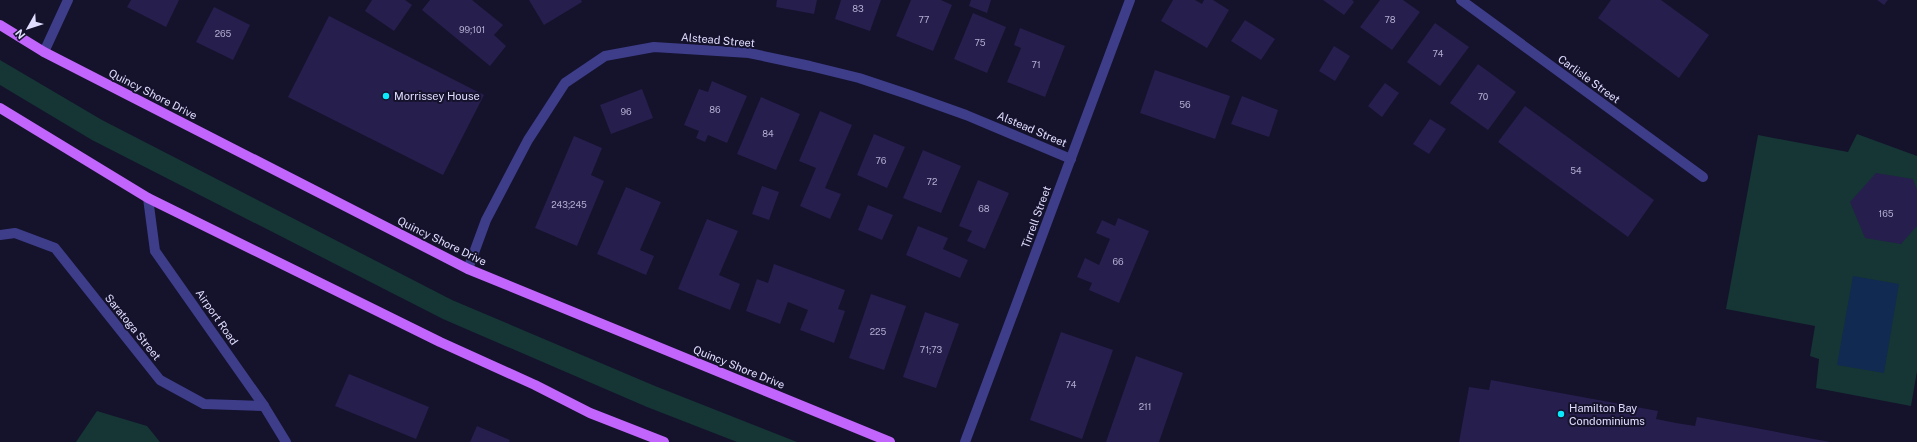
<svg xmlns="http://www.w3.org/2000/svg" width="1917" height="442" viewBox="0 0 1917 442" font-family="'Public Sans',sans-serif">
<rect width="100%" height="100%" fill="#15122c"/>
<!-- green -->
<g fill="#153634">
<path d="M0,60l102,60 350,180 203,86 142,56h-60l-90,-35 -204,-88 -351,-179 -92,-55z"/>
<path d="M1857,134l60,22v215l-6,35 -95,-18 3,-29 -9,-3 5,-30 -89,-17 32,-174 90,17z"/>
<path d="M97,411l50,15 13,16h-84z"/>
</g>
<!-- water -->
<path fill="#102a51" d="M1853,276l46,8 -15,89 -47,-8z"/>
<!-- building -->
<g fill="#261e4c">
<path d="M131,0h48l-13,27 -39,-20z"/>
<path d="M372,0h33l7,5 -18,26 -29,-20z"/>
<path d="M430,0h42l31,25 -9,10 12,11 -16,20 -68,-56z"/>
<path d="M529,0h52l1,2 -38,23z"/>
<path d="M777,0h40l-3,14 -38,-7z"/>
<path d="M841,0h40l-11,31 -35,-12z"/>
<path d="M911,0h30l11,5 -19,46 -37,-15z"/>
<path d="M971,0h20l-4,13 -18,-7z"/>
<path d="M1173,0h22l7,4 2,-4h9l16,10 -22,38 -46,-27z"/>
<path d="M1323,0h29l2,2 -10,13z"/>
<path d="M1380,0h23l17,12 -28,38 -32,-23z"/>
<path d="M1611,0h50l48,35 -30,43 -81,-60z"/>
<path d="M1877,0h11l-4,5z"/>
<path d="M214,7l36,18 -17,35 -37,-18z"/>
<path d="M973,13l33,14 -19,46 -33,-14z"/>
<path d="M329,16l155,79 -41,80 -155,-78z"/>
<path d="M1245,20l30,19 -14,21 -30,-19z"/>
<path d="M1435,23l34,24 -29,39 -33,-24z"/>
<path d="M1020,28l45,18 -20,51 -38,-15 14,-34 -7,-3z"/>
<path d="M1334,46l16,10 -15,25 -16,-10z"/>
<path d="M1478,64l38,28 -28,38 -38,-27z"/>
<path d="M1155,70l75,26 -15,43 -75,-26z"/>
<path d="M712,81l35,15 -20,47 -19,-8 -3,7 -9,-4 3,-7 -15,-6 15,-36 9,3z"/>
<path d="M1385,83l14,10 -17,24 -14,-11z"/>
<path d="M642,89l11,29 -42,16 -11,-29z"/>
<path d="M1242,96l36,14 -9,27 -38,-13z"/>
<path d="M761,97l39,17 -24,56 -39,-16z"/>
<path d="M1525,106l129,94 -26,37 -130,-95z"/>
<path d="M820,111l32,14 -27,63 16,6 -11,25 -30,-13 16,-38 -17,-7z"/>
<path d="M1430,119l16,10 -17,25 -16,-10z"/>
<path d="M874,134l31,13 -18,41 -30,-13z"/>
<path d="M574,136l28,12 -11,27 13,6 -27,65 -42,-18z"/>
<path d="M923,150l38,16 -20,47 -38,-15z"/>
<path d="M1876,173l37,6 4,11v36l-16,18 -36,-6 -15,-36z"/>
<path d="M978,180l31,13 -24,56 -18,-8 5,-10 -13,-5z"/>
<path d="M762,186l17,6 -10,28 -17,-6z"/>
<path d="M626,187l35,15 -21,48 14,6 -8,19 -49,-21z"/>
<path d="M868,205l25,10 -11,25 -24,-10z"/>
<path d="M1118,218l31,13 -30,72 -30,-13 3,-7 -15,-6 8,-19 14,7 11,-26 -14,-6 6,-13 13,6z"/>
<path d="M707,219l31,12 -19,44 21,9 -10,26 -52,-21z"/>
<path d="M918,226l30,12 -5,11 25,11 -8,18 -54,-23z"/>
<path d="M774,264l71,26 -7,19 7,2 -11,32 -34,-13 8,-20 -20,-8 -8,22 -34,-13 11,-32 11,4z"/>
<path d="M871,294l35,12 -22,64 -35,-12z"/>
<path d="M925,312l34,12 -23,64 -33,-11z"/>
<path d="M1061,332l52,18 -31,89 -52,-19z"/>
<path d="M1136,356l47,17 -24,69h-53z"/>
<path d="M349,374l80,33 -13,32 -81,-33z"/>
<path d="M1491,380l167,31 -2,8 20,4 19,3 2,-9 133,25h-371l10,-55 20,3z"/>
<path d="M477,426l33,14 -1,2h-39z"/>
</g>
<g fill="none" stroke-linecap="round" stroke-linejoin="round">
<!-- minor -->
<g stroke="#3e3d8a" stroke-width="10">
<path d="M1461,0l242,177"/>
<path d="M44,52l24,-52"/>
<path d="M148,198l7,53 109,155 22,36"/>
<path d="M0,235l15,-2 40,15 105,132 44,24 60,2"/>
<path d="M468,269l18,-49 42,-80 37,-57 40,-27 49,-9 95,6 61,13 49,12 51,17 56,20 105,44"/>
<path d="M965,442l165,-442"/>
</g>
<!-- major -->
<g stroke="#c165fd" stroke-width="10">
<path d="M0,25l44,27 424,217 422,173"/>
<path d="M0,108l148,90 292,144 95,43 55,28 74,29"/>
</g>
</g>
<!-- markers -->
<g fill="#0beafc" stroke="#15122c" stroke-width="1.5">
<circle cx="386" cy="96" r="4"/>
<circle cx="1561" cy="414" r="4"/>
</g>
<g text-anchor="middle" stroke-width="4" stroke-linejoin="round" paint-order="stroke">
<!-- number labels -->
<g font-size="9" fill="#b2add2">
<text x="858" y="12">83</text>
<text x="924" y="23">77</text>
<text x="1390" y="23">78</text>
<text x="472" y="33">99;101</text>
<text x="223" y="37">265</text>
<text x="980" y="46">75</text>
<text x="1438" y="57">74</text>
<text x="1036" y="68">71</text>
<text x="1483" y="100">70</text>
<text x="1185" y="108">56</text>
<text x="715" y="113">86</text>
<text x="626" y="115">96</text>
<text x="768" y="137">84</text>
<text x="881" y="164">76</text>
<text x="1576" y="174">54</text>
<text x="932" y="185">72</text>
<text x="569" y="208">243;245</text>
<text x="984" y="212">68</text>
<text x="1886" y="217">165</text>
<text x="1118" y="265">66</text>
<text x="878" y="335">225</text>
<text x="931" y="353">71;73</text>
<text x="1071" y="388">74</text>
<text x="1145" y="410">211</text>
</g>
<!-- street labels -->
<g font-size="11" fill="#e0ddff" stroke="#15122c">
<text transform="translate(718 40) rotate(5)" y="4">Alstead Street</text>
<text transform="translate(1589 79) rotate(36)" y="4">Carlisle Street</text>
<text transform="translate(153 94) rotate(27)" y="4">Quincy Shore Drive</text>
<text transform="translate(1032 129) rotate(23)" y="4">Alstead Street</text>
<text transform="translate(1036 217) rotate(-70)" y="4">Tirrell Street</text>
<text transform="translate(442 241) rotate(26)" y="4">Quincy Shore Drive</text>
<text transform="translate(217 317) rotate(55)" y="4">Airport Road</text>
<text transform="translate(133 327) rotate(51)" y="4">Saratoga Street</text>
<text transform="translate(739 367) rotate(22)" y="4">Quincy Shore Drive</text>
</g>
<!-- poi labels -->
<g font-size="11" fill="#e0ddff" stroke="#15122c" text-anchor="start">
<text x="394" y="100">Morrissey House</text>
<text x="1569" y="412">Hamilton Bay<tspan x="1569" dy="13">Condominiums</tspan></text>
</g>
</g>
<!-- north arrow -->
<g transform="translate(28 28) rotate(231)" stroke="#15122c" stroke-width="3" paint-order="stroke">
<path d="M0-3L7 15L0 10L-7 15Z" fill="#e0ddff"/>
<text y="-6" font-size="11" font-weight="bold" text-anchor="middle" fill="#e0ddff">N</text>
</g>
</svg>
